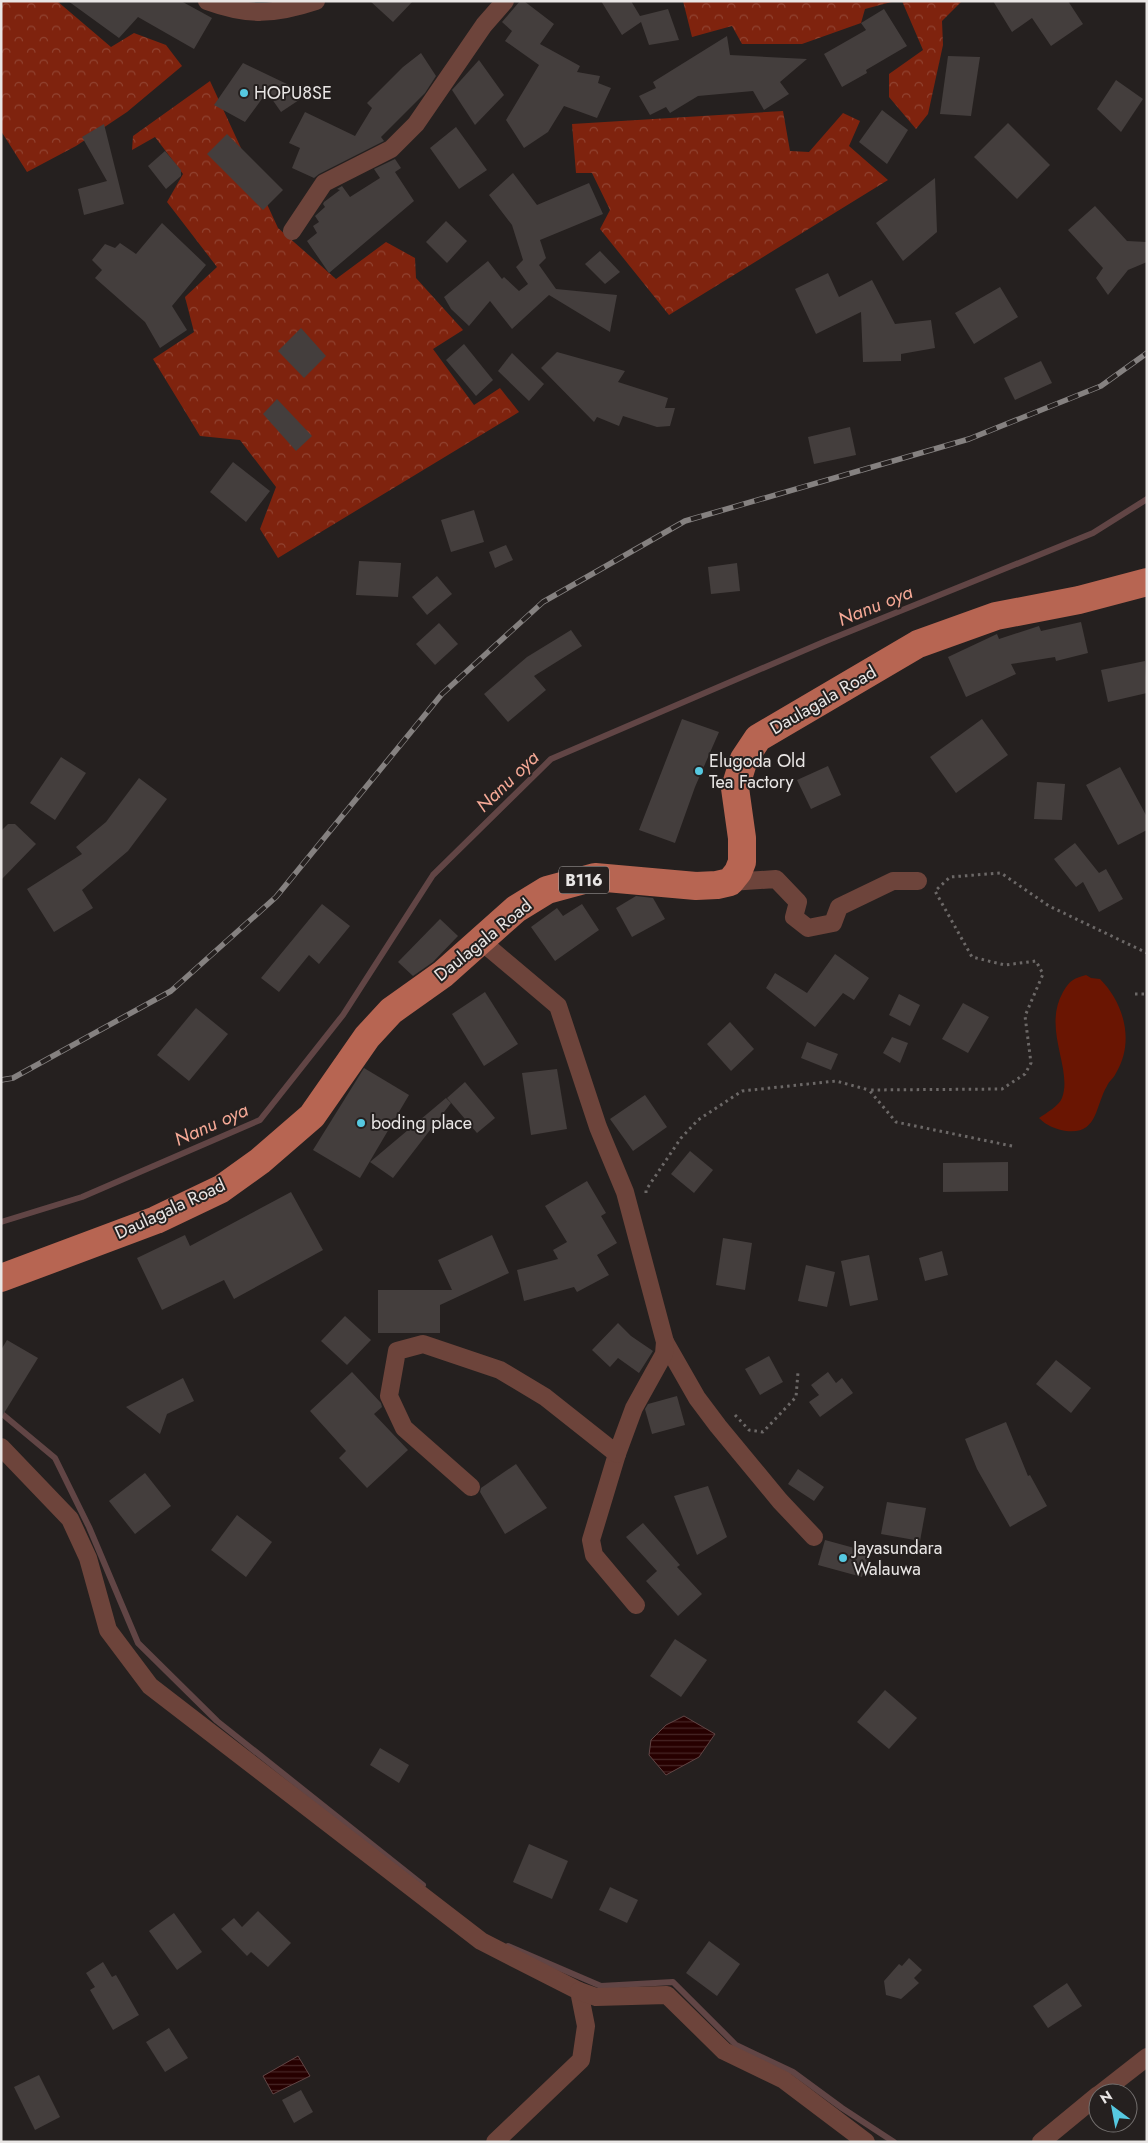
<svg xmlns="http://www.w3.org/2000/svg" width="1148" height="2143" viewBox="0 0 1148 2143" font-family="Jost,sans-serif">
<defs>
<pattern id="forest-crowns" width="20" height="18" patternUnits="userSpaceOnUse" patternTransform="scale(1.25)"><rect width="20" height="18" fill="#7f230e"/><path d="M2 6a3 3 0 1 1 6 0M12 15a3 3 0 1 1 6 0" fill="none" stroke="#914331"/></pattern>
<pattern id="water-rules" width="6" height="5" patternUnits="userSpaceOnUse" patternTransform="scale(1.25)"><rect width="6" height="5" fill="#270000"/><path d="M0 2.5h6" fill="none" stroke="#462525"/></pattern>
</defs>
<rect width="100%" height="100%" fill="#25201f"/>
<!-- forest -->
<g fill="url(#forest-crowns)">
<path d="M1,1h56l54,46 23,-14 32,12 16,21 -55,46 -51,34 -49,26 -26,-41z"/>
<path d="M683,1h212l-30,8 -4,14 -59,21h-60l-10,-18 -40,11z"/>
<path d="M902,1h60l-20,20 1,24 -15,69 -12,15 -27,-32v-23l34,-24z"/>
<path d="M210,81l68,147 58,51 50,-37 29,16 1,20 47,52 -30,19 41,56 26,-17 19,24 -241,146 -18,-29 16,-42 -36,-47 -40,-4 -47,-77 41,-27 -9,-35 32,-30 -50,-65 16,-28 -28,-37 -23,13 1,-14z"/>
<path d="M783,111l7,40 19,1 34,-39 17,8 -11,25 39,34 -219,135 -69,-86 10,-19 -18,-37h-16l-4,-49z"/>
</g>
<!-- park -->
<path fill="#6a1502" d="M1086,975l5,3 9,1c24,24 35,63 16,94 -2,5 -7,8 -9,13 -12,20 -9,49 -41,45 -11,-2 -19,-5 -27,-13 7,-5 20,-12 23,-20 11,-29 -20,-69 1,-106 6,-11 11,-14 23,-17z"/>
<!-- water -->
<g fill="url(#water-rules)" stroke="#614545">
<path d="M684,1716l31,18 -16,23 -33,18 -17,-20 2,-15 15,-15z"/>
<path d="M298,2056l12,20 -37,18 -10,-18z"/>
</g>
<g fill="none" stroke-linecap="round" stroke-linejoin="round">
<!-- stream -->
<g stroke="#614545" stroke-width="6">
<path d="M1,1222l81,-25 178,-77 83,-105 90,-140 118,-116 275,-118 267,-108 54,-34"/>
<path d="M1,1413l54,45 34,69 49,116 79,78 206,164"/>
<path d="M508,1946l93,40 72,-4 63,63 57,27 49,36 52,34"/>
</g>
</g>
<!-- building -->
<g fill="#443e3d">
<path d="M68,1h113l31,17 -18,31 -56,-32 -19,21z"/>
<path d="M370,1h43l-20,21z"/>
<path d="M520,1h4l30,23 -14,20 40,22 -3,6 23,4 -2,7 13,5 -14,30 -33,-12 -16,26 -24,16 -18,-28 33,-55 -34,-24 7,-10 -10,-9z"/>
<path d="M601,1h30l9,15 28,-7 11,31 -30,5 -8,-23 -19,13z"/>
<path d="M993,1h75l15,23 -32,22 -19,-28 -20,14z"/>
<path d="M884,9l23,37 -41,24 1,3 -25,14 -18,-33 42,-24 -5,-7z"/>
<path d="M727,36l3,19 77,4 -27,23 9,12 -25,16 -11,-19 -55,5 -28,17 -4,-6 -16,8 -11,-19 17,-8 -3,-6z"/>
<path d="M421,53l15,23 -11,17 -44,44 3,4 -65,33 -5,4 -22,-10 8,-20 -11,-5 16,-31 50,24 17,-28 -5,-5 36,-36z"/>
<path d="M948,56l32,1 -9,59 -31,-2z"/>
<path d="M479,60l25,35 -29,30 -23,-35z"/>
<path d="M243,63l46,22 10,15 -18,12 -14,-20 -22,30 -31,-17z"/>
<path d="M1116,80l27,19 -22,33 -24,-23z"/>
<path d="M882,110l26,20 -21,34 -28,-22z"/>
<path d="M1008,123l42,42 -33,34 -43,-42z"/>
<path d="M104,124l20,80 -40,11 -6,-26 29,-8 -25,-44z"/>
<path d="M456,127l31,43 -28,19 -29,-41z"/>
<path d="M227,134l56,56 -20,20 -56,-56z"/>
<path d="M165,151l16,19v6l-15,13 -18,-23z"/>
<path d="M395,159l6,9 -6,4 19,29 -85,72 -22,-32 10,-8 -4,-7 6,-4 -4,-6 10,-9 -2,-3 1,-2 16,-12 -3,-1 5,-3 8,11 30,-19 -6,-9z"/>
<path d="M513,173l24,32 52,-22 14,31 -63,26 6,18 -7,7 17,24 61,6 -7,37 -61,-37 -37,34 -22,-28 -21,25 -18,-17 -7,-12 44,-36 14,18 2,-2 15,14 9,-7 -12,-17 7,-7 -11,-35 -23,-30z"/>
<path d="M935,178l2,54 -34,29 -27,-38z"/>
<path d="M1095,206l32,35 20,1v20l-19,8 -20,25 -12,-17 7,-10 -35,-38z"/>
<path d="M446,221l21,20 -20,22 -21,-21z"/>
<path d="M162,223l44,42 -34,41 15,24 -27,18 -15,-26 -50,-44 7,-8 -10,-10 13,-16 10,4 5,-5 16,11z"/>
<path d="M600,251l20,21 -15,12 -20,-20z"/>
<path d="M828,273l11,24 33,-17 23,44 36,-4 4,28 -34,6v7l-38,1 -2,-50 -45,22 -21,-45z"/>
<path d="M1000,287l18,30 -44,27 -19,-31z"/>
<path d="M301,328l25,28 -22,22 -26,-27z"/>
<path d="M464,344l29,36 -17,16 -30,-36z"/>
<path d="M557,352l68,19 -7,11 50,16 -3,10h10l-5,18 -13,1 -34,-11 -4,10 -22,-9 -3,5 -53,-54z"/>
<path d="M512,353l32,31 -15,17 -31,-30z"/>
<path d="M1041,361l11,22 -37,17 -11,-22z"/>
<path d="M277,399l35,37 -16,15 -33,-37z"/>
<path d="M850,427l6,28 -42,9 -6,-27z"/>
<path d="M233,462l37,29 -24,31 -36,-30z"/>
<path d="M474,510l10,32 -33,10 -10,-32z"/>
<path d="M506,545l7,15 -18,8 -6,-16z"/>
<path d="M359,561l42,2 -3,34 -42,-2z"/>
<path d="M737,563l3,28 -29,3 -3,-27z"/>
<path d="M437,576l15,18 -25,21 -15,-18z"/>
<path d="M1081,622l7,31 -32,8 -1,-4 -44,7 5,10 -50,23 -18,-40 49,-23 2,5 40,-13 2,5z"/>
<path d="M439,623l19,21 -23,21 -19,-21z"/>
<path d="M571,630l11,16 -48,30 12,14 -38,32 -24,-28 43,-37z"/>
<path d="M1145,661l2,32 -39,9 -7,-32z"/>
<path d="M682,719l37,13 -24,55 -20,56 -36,-13z"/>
<path d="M982,719l26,36 -52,38 -26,-36z"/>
<path d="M61,757l25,16 -31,47 -25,-17z"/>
<path d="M828,766l13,29 -30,14 -14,-29z"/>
<path d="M1120,767l27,50v13l-29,15 -32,-60z"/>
<path d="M139,778l28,21 -39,52 -46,39 11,18 -39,24 -27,-43 55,-35 -6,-7 30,-25z"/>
<path d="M1037,782l28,2 -3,36 -28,-1z"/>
<path d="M8,824h7l21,20 -35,36v-49z"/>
<path d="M1075,843l24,30 7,-4 17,30 -24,13 -16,-30 -7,5 -22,-28z"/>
<path d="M636,896l17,2 12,21 -33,18 -16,-29z"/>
<path d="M322,904l28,22 -31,38 -10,-9 -30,37 -18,-14z"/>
<path d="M582,904l17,26 -44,31 -24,-34 26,-19 6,8z"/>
<path d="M440,919l18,17 -25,26 -20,14 -15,-14z"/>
<path d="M835,954l34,24 -15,22 -11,-7 -28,34 -49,-39 9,-15 32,20z"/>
<path d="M485,992l33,52 -34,22 -32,-52z"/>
<path d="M899,994l21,11 -10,21 -21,-11z"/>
<path d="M963,1003l26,14 -21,36 -26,-14z"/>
<path d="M196,1008l32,26 -39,47 -32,-26z"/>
<path d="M730,1022l24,27 -23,22 -24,-27z"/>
<path d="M892,1037l16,6 -8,20 -17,-10z"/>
<path d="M807,1042l31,12 -7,16 -30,-12z"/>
<path d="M364,1068l45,27 -49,83 -47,-28z"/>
<path d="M557,1069l10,60 -36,6 -9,-62z"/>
<path d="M465,1082l30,36 -18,15 -30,-35z"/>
<path d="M645,1095l22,32 -34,24 -23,-32z"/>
<path d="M446,1098l5,5 -58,75 -23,-16z"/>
<path d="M690,1151l23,19 -19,23 -23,-19z"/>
<path d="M1008,1162v29l-65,1v-29z"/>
<path d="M587,1181l19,32 -5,3 16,27 -20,12 12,20 -32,17 -3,-5 -50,14 -7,-31 41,-11 -5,-9 14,-8 -22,-36z"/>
<path d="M291,1192l32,58 -89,49 -10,-19 -62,30 -25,-52 48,-23 5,11z"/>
<path d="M492,1235l17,38 -69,32v28h-62v-43h74l-14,-30z"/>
<path d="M723,1238l29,5 -7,47 -29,-5z"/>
<path d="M942,1251l6,24 -23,6 -6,-23z"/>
<path d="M869,1255l9,45 -28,6 -9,-45z"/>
<path d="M806,1265l29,7 -8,35 -29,-6z"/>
<path d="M345,1316l26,24 -24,25 -26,-24z"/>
<path d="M618,1323l13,13 22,15 -14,22 -21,-15 -8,9 -18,-17z"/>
<path d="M7,1340l31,18 -37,60v-68z"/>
<path d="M769,1356l14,26 -23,13 -15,-26z"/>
<path d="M1056,1360l35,28 -20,25 -35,-29z"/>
<path d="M352,1372l29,31 1,4 -8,7 34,36 -41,38 -28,-30 7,-7 -36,-40z"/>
<path d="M828,1372l8,11 6,-5 11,15 -33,24 -11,-15 10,-7 -8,-10z"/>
<path d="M183,1378l11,23 -27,13 -7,20 -34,-27z"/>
<path d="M677,1396l8,29 -33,9 -7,-25 3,-5z"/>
<path d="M1006,1422l22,54 2,-1 17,31 -37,21 -33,-58 -12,-30z"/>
<path d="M516,1464l31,44 -42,26 -25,-42 1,-4z"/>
<path d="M798,1469l26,18 -10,14 -26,-17z"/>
<path d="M145,1473l26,33 -36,28 -26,-33z"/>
<path d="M708,1486l19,51 -30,18 -23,-59z"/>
<path d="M887,1502l39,6 -6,33 -39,-7z"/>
<path d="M237,1515l35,27 -26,35 -35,-27z"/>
<path d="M643,1523l37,42 -3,2 25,27 -24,22 -32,-35 11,-10 -31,-34z"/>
<path d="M825,1540l44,12 -7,25 -44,-12z"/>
<path d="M675,1639l32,21 -26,37 -31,-21z"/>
<path d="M885,1690l32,28 -28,31 -32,-27z"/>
<path d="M380,1748l29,17 -10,18 -29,-18z"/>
<path d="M529,1844l39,17 -16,38 -39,-17z"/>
<path d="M610,1887l28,13 -11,23 -28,-13z"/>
<path d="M258,1911l33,32 -23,24 -17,-15 -4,4 -26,-27 13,-11 8,9z"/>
<path d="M174,1913l28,39 -25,18 -28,-39z"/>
<path d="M709,1941l31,23 -23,32 -31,-23z"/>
<path d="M909,1958l13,12 -8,8 5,5 -18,16 -15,-4 -2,-14 15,-17 3,2z"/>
<path d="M103,1962l9,15 4,-2 23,40 -26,15 -23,-40 5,-3 -9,-14z"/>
<path d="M1067,1983l15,23 -34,22 -15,-22z"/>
<path d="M169,2028l19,30 -23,14 -19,-30z"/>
<path d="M39,2075l21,42 -25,13 -21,-43z"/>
<path d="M301,2090l12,22 -19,11 -12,-23z"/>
</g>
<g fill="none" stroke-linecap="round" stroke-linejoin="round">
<!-- path -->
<g stroke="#6c6867" stroke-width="3" stroke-dasharray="2.5 4" stroke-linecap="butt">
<path d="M1135,994h12"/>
<path d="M1012,1146l-116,-24 -27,-32 133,-1 23,-15 6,-11 -6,-47 18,-42 -7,-13 -31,4 -33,-8 -37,-66 15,-14 51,-4 48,33 98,47"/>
<path d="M646,1193v-3l35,-52 17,-18 44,-29 94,-10 33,9"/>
<path d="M735,1415l14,15 14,2 33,-35 2,-25"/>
</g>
<!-- street -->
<g stroke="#6d443b" stroke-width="18">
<path d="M207,1c41,15 67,14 109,0"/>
<path d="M292,231l32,-48 67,-34 25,-25 68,-99 21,-24"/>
<path d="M730,882l46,-3 22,23 -4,15 14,11 25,-5 6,-16 54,-26h25"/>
<path d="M665,1342l32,56 21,28 62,75 34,36"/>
<path d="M1,1447l69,72 18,39 20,72 42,56 331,255 98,50 7,35 -5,34 -86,82"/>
<path d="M617,1454l-26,86 3,15 42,50"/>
<path d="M471,1487l-67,-59 -15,-32 8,-45 26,-7 77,26 45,27 72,57 17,-46 30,-54 1,-12 -40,-150 -27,-65 -40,-121 -77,-65"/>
<path d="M579,1991l17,6 71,-2 57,56 60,29 82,62"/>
<path d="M1101,2093l46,-36"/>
<path d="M1041,2142l57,-47"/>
</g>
<!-- primary -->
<path stroke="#b76552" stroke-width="28" d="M1,1278l155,-58 65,-31 39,-28 52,-45 55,-79 24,-26 52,-37 73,-65 31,-19 48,-13 101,9 21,-1 13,-3 8,-10 4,-10v-24l-7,-50 9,-29 14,-21 160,-94 78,-28 83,-16 68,-18"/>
<defs>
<path id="rail" d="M1,1080l12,-2 158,-87 105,-94 166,-203 101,-92 142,-81 284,-82 132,-53 46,-33"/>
</defs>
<!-- rail casing -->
<use href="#rail" stroke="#858180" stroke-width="5.5"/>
<!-- rail -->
<use href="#rail" stroke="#25201f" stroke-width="4" stroke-dasharray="11" stroke-linecap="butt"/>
</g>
<!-- markers -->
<g fill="#56c9e1" stroke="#25201f" stroke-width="2">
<circle cx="244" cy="93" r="5"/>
<circle cx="699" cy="771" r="5"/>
<circle cx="361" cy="1123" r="5"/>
<circle cx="843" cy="1558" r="5"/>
</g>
<g text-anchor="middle" stroke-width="4" stroke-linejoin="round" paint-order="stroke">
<!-- shield labels -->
<rect fill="#25201f" stroke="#aeabaa" stroke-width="1" x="559" y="866.5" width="50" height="27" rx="4"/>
<g font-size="16" font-weight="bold" fill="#e9e6e5">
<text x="584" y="886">B116</text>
</g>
<!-- poi labels -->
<g font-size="18" fill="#e9e6e5" stroke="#25201f" text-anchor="start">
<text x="254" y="99">HOPU8SE</text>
<text x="709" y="767">Elugoda Old<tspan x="709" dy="21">Tea Factory</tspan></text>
<text x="371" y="1129">boding place</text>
<text x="853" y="1554">Jayasundara<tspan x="853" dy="21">Walauwa</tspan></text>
</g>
<!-- street labels -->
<g font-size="18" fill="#e9e6e5" stroke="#25201f">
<text transform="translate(823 700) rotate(-30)" y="6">Daulagala Road</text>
<text transform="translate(483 940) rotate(-39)" y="6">Daulagala Road</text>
<text transform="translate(170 1209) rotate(-25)" y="6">Daulagala Road</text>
</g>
<!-- water labels -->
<g font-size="19" font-style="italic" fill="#f6a996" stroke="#25201f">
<text transform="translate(875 605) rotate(-22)" y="7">Nanu oya</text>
<text transform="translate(507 781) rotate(-44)" y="7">Nanu oya</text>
<text transform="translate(211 1124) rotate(-24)" y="7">Nanu oya</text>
</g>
</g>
<!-- border -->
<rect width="1148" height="2143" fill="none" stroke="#e9e6e5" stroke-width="5"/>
<!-- north arrow -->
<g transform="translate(1113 2108) rotate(328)"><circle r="24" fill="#25201f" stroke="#736f6e"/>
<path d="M0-4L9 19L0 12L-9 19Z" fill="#56c9e1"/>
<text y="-8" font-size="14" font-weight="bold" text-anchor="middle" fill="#e9e6e5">N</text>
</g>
</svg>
